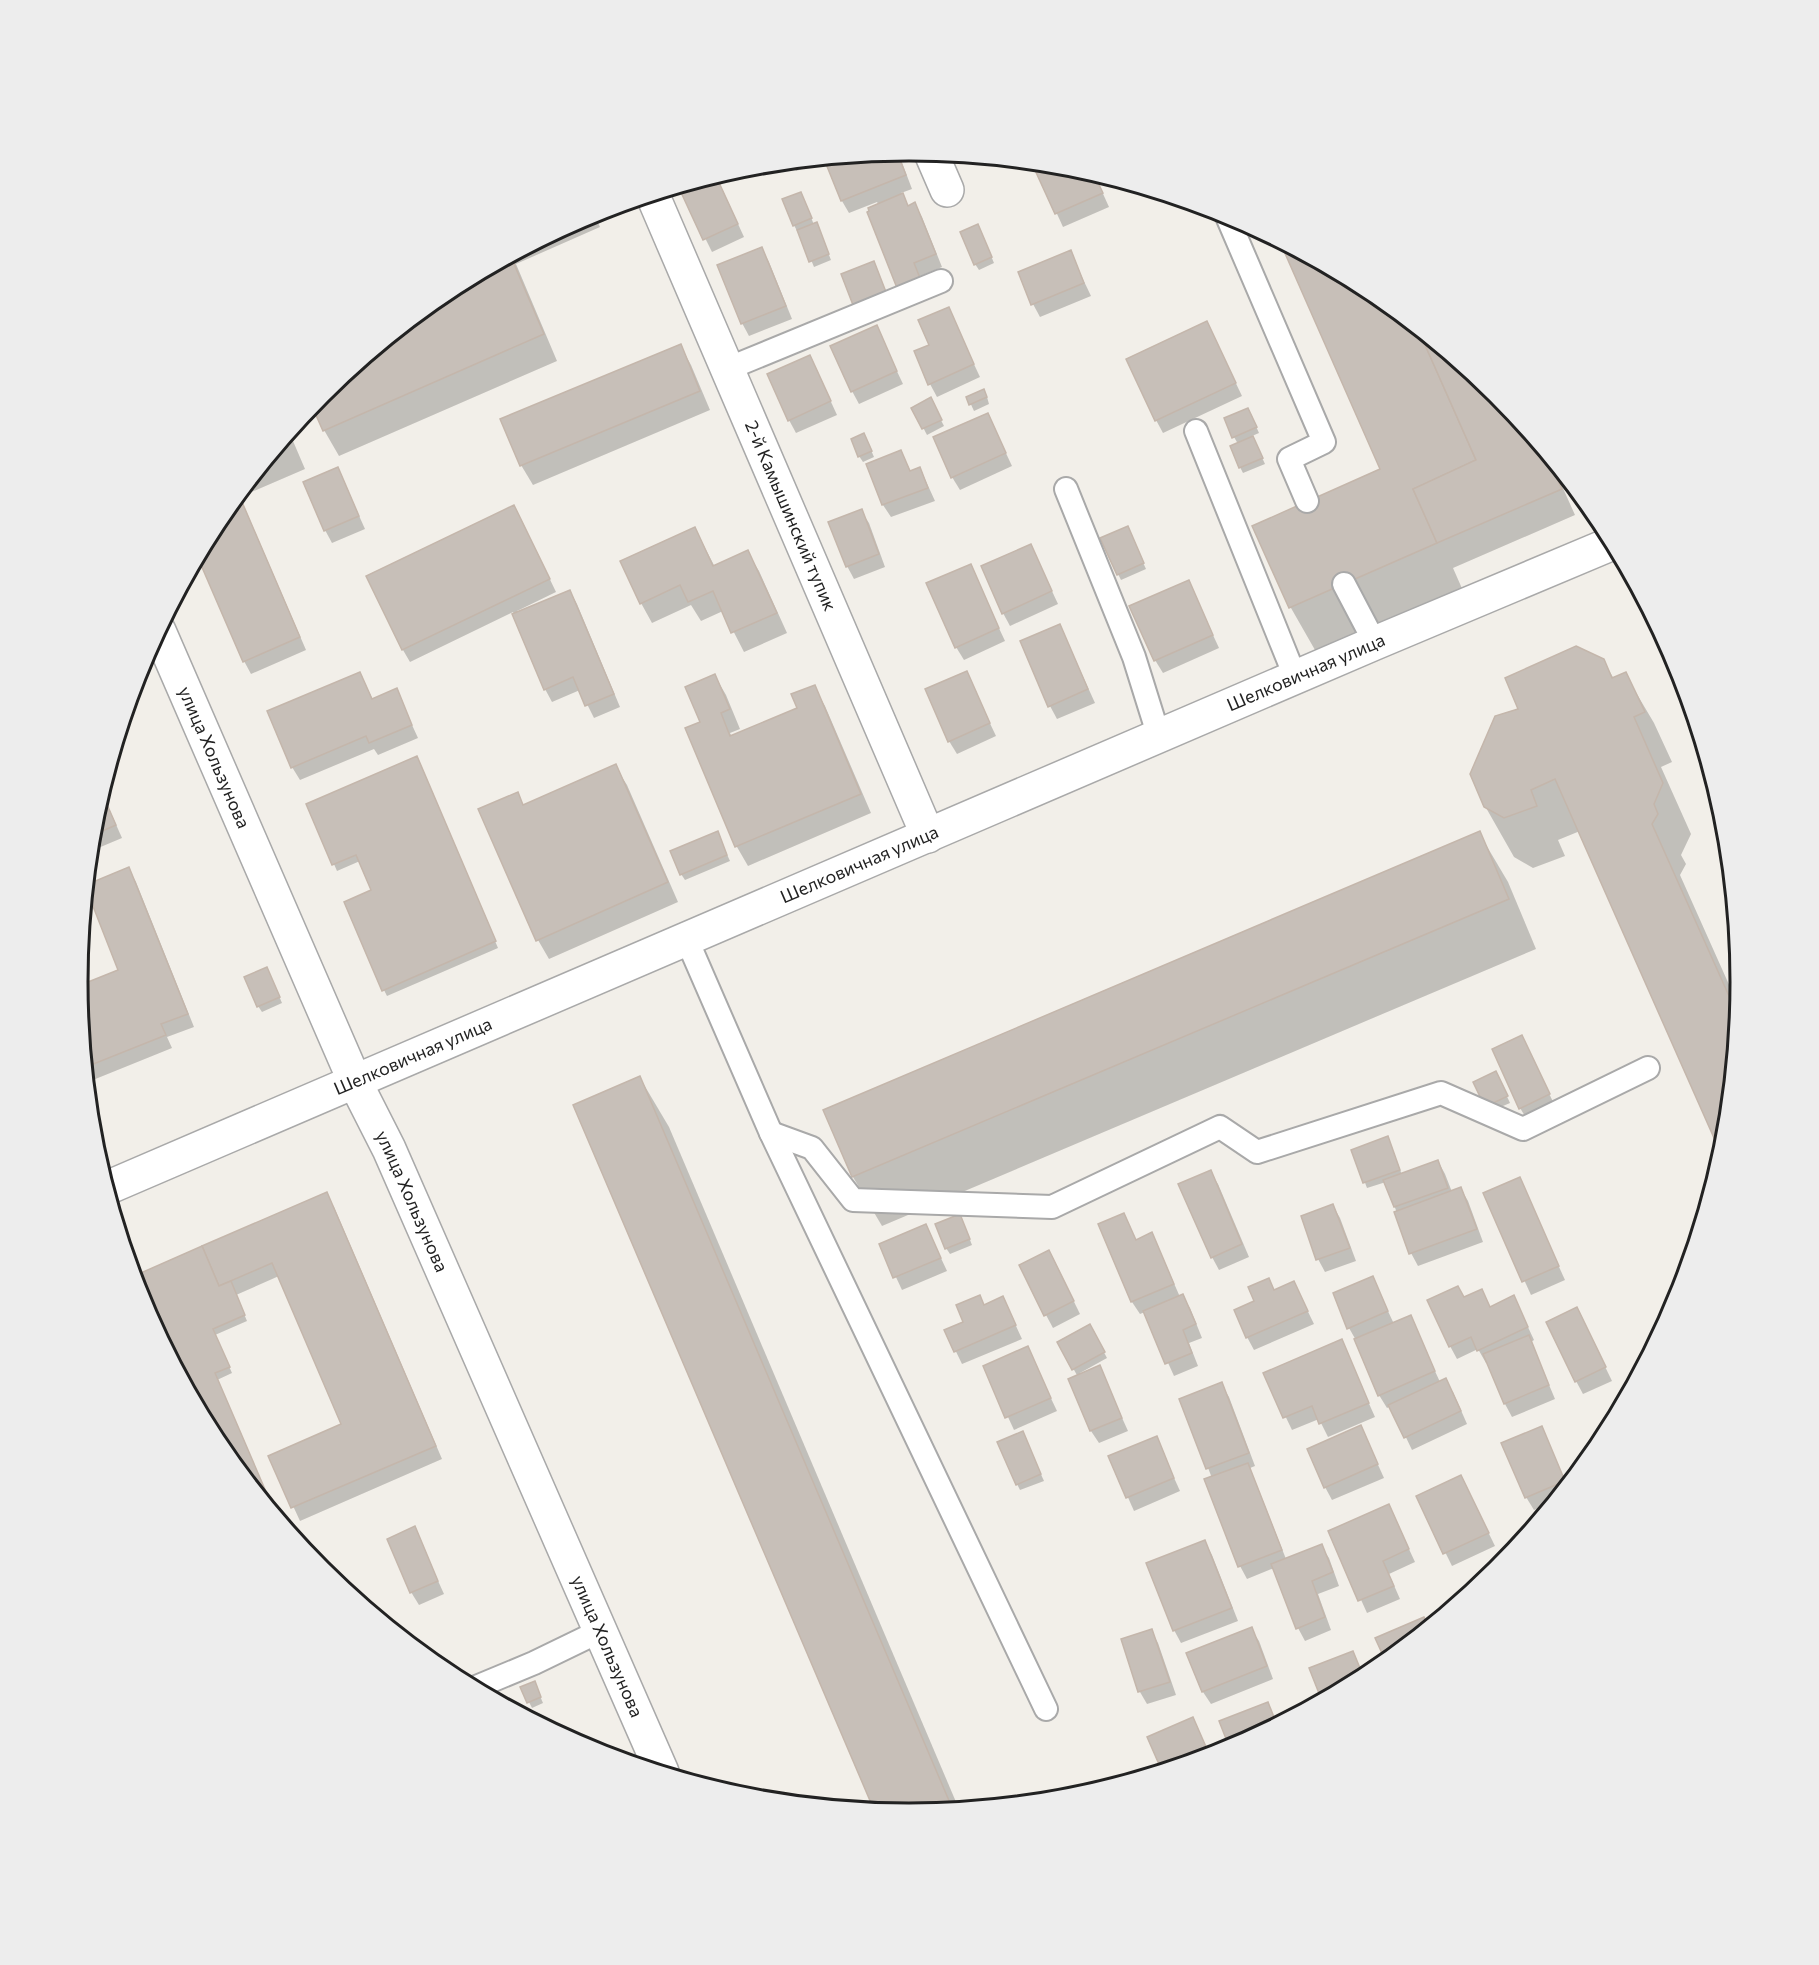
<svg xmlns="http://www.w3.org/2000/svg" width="1819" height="1965" viewBox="0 0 1819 1965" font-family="Commissioner,sans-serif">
<rect width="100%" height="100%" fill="#f2efe9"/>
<!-- shadow -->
<g fill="#0003">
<path d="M898,152l14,37 -11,4 8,14 6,-3 7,13 20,50 -22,9 6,15 -49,-89 -28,11 -7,-12 -16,-42z"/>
<path d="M966,157l10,1 -7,3z"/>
<path d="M811,161l1,5 -16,5 -5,-8z"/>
<path d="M1049,165l23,2 22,7 15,33 -46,20 -26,-57z"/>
<path d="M716,176l28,61 -32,15 -32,-65z"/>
<path d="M804,199l10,26 5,5 12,30 -17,7 -15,-37 -2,1 -3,-6z"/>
<path d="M594,214l6,13 -84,37 41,97 -218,95 -15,-26 -2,-36 126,-103z"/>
<path d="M981,232l13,31 -15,7 -4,-6z"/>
<path d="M762,249l7,13 23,57 -43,17 -7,-13z"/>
<path d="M1070,252l21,44 -51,21 -7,-13z"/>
<path d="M948,309l32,68 -43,20 -7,-13 1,-39z"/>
<path d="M1207,323l35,73 -79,37 -7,-13z"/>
<path d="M876,327l27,57 -44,20 -7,-13z"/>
<path d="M680,345l11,20 19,45 -177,75 -12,-20 -19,-45z"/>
<path d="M810,356l27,59 -41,18 -7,-13z"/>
<path d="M1498,395l51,62 26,58 -122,53 11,25 -145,64 -28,-49 -37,-82 128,-57z"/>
<path d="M987,397l2,7 -15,7 -6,-13z"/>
<path d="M930,399l14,27 -17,9 -14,-27z"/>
<path d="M988,415l24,51 -52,24 -8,-13z"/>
<path d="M1251,415l8,18 -7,3 13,28 -22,9 -3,-6 -2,-23 -4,-7z"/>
<path d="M290,434l15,35 -65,28 66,153 -55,24 -7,-13 -26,-141z"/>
<path d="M867,441l7,16 -11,5 -4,-6z"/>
<path d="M901,452l10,20 9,-4 15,33 -44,16 -8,-12 -15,-40z"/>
<path d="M338,469l27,60 -33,14 -7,-13z"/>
<path d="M861,511l8,12 16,44 -31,12 -7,-13z"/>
<path d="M521,519l35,73 -39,19 1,2 52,-22 7,13 43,103 -26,11 -14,-28 -28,12 -7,-13 -32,-77 -103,50 -7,-12z"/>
<path d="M695,529l20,38 32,-15 12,19 28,62 -43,19 -21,-41 -22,10 -10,-16 -39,18 -11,-20z"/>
<path d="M1130,534l16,35 -25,11 -3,-6z"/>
<path d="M1031,546l27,58 -48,22 -7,-13z"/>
<path d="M970,566l35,75 -41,19 -8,-13z"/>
<path d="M1188,581l31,67 -56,25 -8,-13z"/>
<path d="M1060,626l35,77 -38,16 -7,-13z"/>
<path d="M1603,660l11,19 11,-5 29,49 18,39 -11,5 30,67 -10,21 5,9 -6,11 59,132 -14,138 -145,-314 -22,9 7,16 -32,12 -19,-11 -29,-51 35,-96z"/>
<path d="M360,673l13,27 23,-10 22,48 -40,17 -4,-6 -74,31 -8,-13z"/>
<path d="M966,673l30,63 -39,18 -8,-13z"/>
<path d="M715,676l11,19 14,34 -10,4 2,4 67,-29 15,-21 11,19 46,107 -123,53 -11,-19 -51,-118 16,-6z"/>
<path d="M420,764l78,184 -111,48 -3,-6 -11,-100 -13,-29 -23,10 -29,-66z"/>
<path d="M615,766l12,19 51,117 -129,57 -11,-19 -21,-146 7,12z"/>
<path d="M102,793l20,45 -31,13 3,-31z"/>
<path d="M1479,833l29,49 28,67 -654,277 -29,-49 -28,-67z"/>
<path d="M720,839l10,22 -45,19 -4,-6z"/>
<path d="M129,869l7,13 58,145 -27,10 5,11 -84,34 -10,-95 42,-16 -32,-85z"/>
<path d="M270,975l12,28 -20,9 -4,-6z"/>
<path d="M1522,1037l34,71 -28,13 -8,-13z"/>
<path d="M640,1078l29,49 290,682 -50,5 -34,-3 -300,-705z"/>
<path d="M1499,1079l11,24 -21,9z"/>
<path d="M1388,1138l14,37 36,-14 7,13 7,18 9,-3 7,12 15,41 -65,24 -7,-13 -25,-71 -19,6 -14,-37z"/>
<path d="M1210,1172l8,12 31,73 -30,13 -7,-13z"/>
<path d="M1519,1179l46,101 -34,15 -46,-101z"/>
<path d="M326,1194l8,13 108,252 -142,62 -30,-65 73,-31 -64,-149 -43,19 11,26 -32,14 17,38 -15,7 58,134 -57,-70 -77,-144 -7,-22z"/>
<path d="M1333,1206l7,12 16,43 -31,11 -7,-13 -15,-42z"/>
<path d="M1123,1214l13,27 22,6 22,50 2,-1 8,12 12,30 -13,5 9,23 -24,10 -29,-64 -5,2 -8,-12 -32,-77z"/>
<path d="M963,1222l9,23 -22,9 -4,-6z"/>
<path d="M926,1226l21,45 -45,19 -21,-45z"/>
<path d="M1056,1265l24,49 -27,14 -7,-13z"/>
<path d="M1372,1277l22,47 16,-7 30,65 13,10 14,32 -55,26 -21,-44 -4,2 -8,-13 -22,-53 -8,-14z"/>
<path d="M1269,1280l6,11 19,-8 20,41 -60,26 -7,-13 9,-35z"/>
<path d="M1482,1291l9,17 23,-11 20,43 -3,2 24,57 -43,18 -7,-13 -17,-42 -2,1 -8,-14 -21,10 -7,-13 14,-47z"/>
<path d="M979,1297l6,9 18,-8 19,41 -60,25 -16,-33 19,-8z"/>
<path d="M1583,1321l29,60 -29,13 -7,-13z"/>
<path d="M1090,1326l17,32 -27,15 1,2 18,-8 29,64 -29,12 -8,-12 -21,-51 8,-3 -19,-34z"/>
<path d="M1341,1341l34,76 -47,20 -9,-18 -27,11 -27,-56z"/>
<path d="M1027,1348l30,63 -43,19 -29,-63z"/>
<path d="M1221,1384l8,13 26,69 -5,2 36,91 35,-13 8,12 10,28 -21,8 13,36 -26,11 -7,-13 -24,-60 -27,11 -7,-13 -28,-88 -31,-78z"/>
<path d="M1361,1427l23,51 -52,22 -7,-13z"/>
<path d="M1541,1428l26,57 -12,16 -21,9 -8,-13z"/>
<path d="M1156,1438l24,53 -46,20 -24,-54z"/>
<path d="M1025,1439l19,42 -24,9 -3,-6z"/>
<path d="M1602,1441l-1,4 -4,4 -1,-4z"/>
<path d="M1461,1477l34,69 -43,20 -34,-69z"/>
<path d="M1389,1506l26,56 -26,12 11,25 -33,14 -37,-82z"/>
<path d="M414,1528l30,66 -25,11 -8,-13z"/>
<path d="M1205,1542l7,13 26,66 -57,22 -7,-13z"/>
<path d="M1251,1629l8,12 14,38 -62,25 -8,-12 -15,-39z"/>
<path d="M1151,1630l7,13 18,52 -29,9 -7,-12 -18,-52z"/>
<path d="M522,1688l15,1 6,14 -11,5z"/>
</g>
<!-- building -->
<g fill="#c7bfb8" stroke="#c4b6ab" stroke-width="1.5">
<path d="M897,152l9,23 -65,26 -17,-42z"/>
<path d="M1046,165l26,2 22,7 9,19 -48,21 -20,-44z"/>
<path d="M716,176l22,48 -35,16 -24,-52z"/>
<path d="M801,192l11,26 -19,8 -11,-27z"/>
<path d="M903,193l5,13 7,-4 21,52 -22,9 6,15 -23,10 -30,-76 2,-1 -1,-3z"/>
<path d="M817,222l12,32 -20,8 -12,-32z"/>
<path d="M978,224l14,33 -18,8 -14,-33z"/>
<path d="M1280,242l92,49 46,38 58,131 -63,29 24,54 -148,65 -37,-82 128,-57z"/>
<path d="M762,247l24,59 -45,18 -24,-59z"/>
<path d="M1071,250l13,33 -53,22 -13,-33z"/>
<path d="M511,257l33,77 -221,97 -11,-25 10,-12 126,-103z"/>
<path d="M874,261l12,31 -33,13 -12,-31z"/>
<path d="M949,307l25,57 -46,21 -14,-34 15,-6 -11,-25z"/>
<path d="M1207,321l29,62 -81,38 -29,-62z"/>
<path d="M877,325l20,46 -46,21 -21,-46z"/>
<path d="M1418,329l80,66 47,58 17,36 -125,54 -24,-54 63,-29z"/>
<path d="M681,344l19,47 -180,75 -20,-47z"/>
<path d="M810,355l21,46 -43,20 -21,-47z"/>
<path d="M984,389l3,8 -18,8 -3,-8z"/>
<path d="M931,397l11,23 -20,9 -11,-21z"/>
<path d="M1248,408l9,19 -25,11 -8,-20z"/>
<path d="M988,413l18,40 -55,25 -18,-41z"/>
<path d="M864,433l8,18 -14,6 -7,-18z"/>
<path d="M288,435l3,7 -14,7z"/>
<path d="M1253,436l10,22 -24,10 -9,-22z"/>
<path d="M901,450l9,21 10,-4 8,21 -46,17 -16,-41z"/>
<path d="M338,467l21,49 -35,15 -21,-49z"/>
<path d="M239,495l61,142 -57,25 -45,-104 20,-38z"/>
<path d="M514,505l36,74 -148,71 -36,-74z"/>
<path d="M862,509l17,45 -33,13 -18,-45z"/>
<path d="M1128,526l16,37 -27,12 -17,-37z"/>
<path d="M695,527l18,39 35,-16 29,63 -46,20 -18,-42 -25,11 -8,-17 -40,19 -20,-43z"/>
<path d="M1031,544l21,47 -50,23 -21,-48z"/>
<path d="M971,564l28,64 -44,20 -29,-65z"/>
<path d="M1189,580l24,55 -59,26 -25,-55z"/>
<path d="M570,590l44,104 -29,12 -12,-29 -29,13 -32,-76z"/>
<path d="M1060,624l28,65 -40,18 -28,-66z"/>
<path d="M1576,646l28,13 8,19 14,-6 19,40 -11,5 29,66 -9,21 4,10 -6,10 86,192 -13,129 -3,11 -167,-377 -24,11 6,16 -33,12 -20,-11 -14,-33 25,-58 23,-7 -13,-31z"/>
<path d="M967,671l23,52 -42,19 -23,-53z"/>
<path d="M360,672l12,27 25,-11 15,37 -43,18 -3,-7 -75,32 -24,-57z"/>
<path d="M715,674l15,35 -9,4 9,23 67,-28 -6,-14 24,-9 46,109 -126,53 -50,-119 15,-6 -15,-35z"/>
<path d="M417,756l79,185 -114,50 -38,-89 27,-12 -15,-35 -24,10 -26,-61z"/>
<path d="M616,764l52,118 -132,59 -58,-132 40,-17 5,13z"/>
<path d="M102,793l14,32 -23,10 1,-15z"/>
<path d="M718,831l9,24 -47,20 -10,-24z"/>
<path d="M1480,831l29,68 -657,278 -29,-67z"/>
<path d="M129,867l59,147 -27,10 5,11 -80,32 -8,-81 40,-16 -31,-79 1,-7z"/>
<path d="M267,967l13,30 -23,10 -13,-30z"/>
<path d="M1522,1035l28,59 -31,15 -27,-60z"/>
<path d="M1496,1071l12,25 -23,11 -12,-25z"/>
<path d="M640,1076l313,734 -44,4 -35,-4 -301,-705z"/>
<path d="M1388,1136l12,34 -37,13 -12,-33z"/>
<path d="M1438,1160l10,28 -54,19 -11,-27z"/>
<path d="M1211,1170l31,74 -31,14 -33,-74z"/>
<path d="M1520,1177l39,89 -37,16 -39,-89z"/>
<path d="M1461,1187l16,42 -68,25 -15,-42z"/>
<path d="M327,1192l109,254 -145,62 -23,-52 73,-32 -69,-161 -53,23 -17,-40z"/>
<path d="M1333,1204l17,44 -34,12 -15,-44z"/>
<path d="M1124,1213l12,27 16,-8 22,52 -43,18 -33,-78z"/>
<path d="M960,1214l10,25 -25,10 -10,-25z"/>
<path d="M926,1224l15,34 -48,20 -14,-34z"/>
<path d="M202,1246l17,40 12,-5 14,34 -32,14 17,38 -15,6 61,142 -58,-71 -77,-144 -7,-24z"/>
<path d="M1049,1250l25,51 -30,15 -25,-51z"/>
<path d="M1373,1276l15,35 -41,18 -14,-36z"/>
<path d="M1269,1278l5,12 20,-9 14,30 -62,27 -12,-28 20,-9 -6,-14z"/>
<path d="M1458,1286l6,11 18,-8 8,18 24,-12 14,32 -51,24 -6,-14 -22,10 -22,-47z"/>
<path d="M1183,1294l13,30 -13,6 9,23 -27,11 -22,-53z"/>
<path d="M980,1295l4,10 19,-9 13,29 -62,27 -10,-22 19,-8 -7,-17z"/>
<path d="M1577,1307l29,60 -31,15 -29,-60z"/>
<path d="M1411,1315l24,56 -57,25 -24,-57z"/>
<path d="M1090,1324l15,28 -33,18 -15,-28z"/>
<path d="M1529,1335l20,50 -45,19 -21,-50z"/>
<path d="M1342,1339l27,64 -50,21 -7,-18 -29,12 -20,-45z"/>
<path d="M1028,1346l23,52 -46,20 -22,-52z"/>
<path d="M1100,1365l22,53 -32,13 -22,-52z"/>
<path d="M1446,1378l15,33 -57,27 -16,-33z"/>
<path d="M1222,1382l27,71 -43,16 -27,-70z"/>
<path d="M1361,1425l17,39 -54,24 -17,-39z"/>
<path d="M1542,1426l23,55 -40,17 -24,-55z"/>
<path d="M1023,1431l18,43 -25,11 -19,-43z"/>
<path d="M1157,1436l17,42 -48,20 -18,-42z"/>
<path d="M1248,1463l34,87 -44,17 -34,-88z"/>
<path d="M1461,1475l28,58 -46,21 -27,-58z"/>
<path d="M1389,1504l20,45 -26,12 11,25 -36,15 -30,-70z"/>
<path d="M415,1526l23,55 -28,12 -23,-54z"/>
<path d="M1205,1540l27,68 -59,23 -27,-68z"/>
<path d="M1322,1544l11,28 -21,9 13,36 -29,12 -25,-65z"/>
<path d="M1424,1617l5,10 -43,35 -11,-24z"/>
<path d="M1252,1627l15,39 -65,26 -16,-39z"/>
<path d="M1152,1629l18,53 -32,10 -17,-53z"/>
<path d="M1353,1651l11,27 -42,23 -13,-33z"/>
<path d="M535,1681l6,16 -14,6 -7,-16z"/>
<path d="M1268,1702l9,23 -47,24 -11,-28z"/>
<path d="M1193,1717l17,39 -48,15 -15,-34z"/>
</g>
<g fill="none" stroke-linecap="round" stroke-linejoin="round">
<defs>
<g id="service">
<path d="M1226,214l98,228 -35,17 18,42"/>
<path d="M727,369l214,-88"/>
<path d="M1196,431l100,248"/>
<path d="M1066,489l68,168 25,80"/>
<path d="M1344,584l31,59"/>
<path d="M687,940l84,193 275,576"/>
<path d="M771,1133l41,15 41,52 199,7 168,-80 37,25 184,-59 82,36 125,-61"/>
<path d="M474,1688l60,-25 66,-32"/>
</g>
<g id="minor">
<path d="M931,153l16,37"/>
<path id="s1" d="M653,196l275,640"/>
<path id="s2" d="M159,631l196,451 34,67 273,623"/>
<path id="s3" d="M107,1188l1268,-545 238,-100"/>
</g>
</defs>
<!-- service casing -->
<use href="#service" stroke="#a9a9a9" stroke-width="26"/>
<!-- minor casing -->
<use href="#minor" stroke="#a9a9a9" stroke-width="36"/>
<!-- service -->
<use href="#service" stroke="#fff" stroke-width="22"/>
<!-- minor -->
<use href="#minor" stroke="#fff" stroke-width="33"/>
</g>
<g text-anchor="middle" stroke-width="4.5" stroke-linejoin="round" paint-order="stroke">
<!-- street labels -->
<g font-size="18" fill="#222" stroke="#fff">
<text dy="6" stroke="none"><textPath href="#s1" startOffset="348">2-й Камышинский тупик</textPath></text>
<text dy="6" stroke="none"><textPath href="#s3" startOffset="1305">Шелковичная улица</textPath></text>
<text dy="6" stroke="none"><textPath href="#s2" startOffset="138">улица Хользунова</textPath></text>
<text dy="6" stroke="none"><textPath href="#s3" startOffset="819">Шелковичная улица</textPath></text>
<text dy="6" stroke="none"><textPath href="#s3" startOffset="333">Шелковичная улица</textPath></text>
<text dy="6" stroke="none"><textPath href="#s2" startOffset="624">улица Хользунова</textPath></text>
<text dy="6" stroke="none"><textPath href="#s2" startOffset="1110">улица Хользунова</textPath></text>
</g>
</g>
<!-- crop -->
<path d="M0 0H1819V1965H0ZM88 982a821 821 0 1 1 1642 0a821 821 0 1 1-1642 0Z" fill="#ededed" fill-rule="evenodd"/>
<path fill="none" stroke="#222" stroke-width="3" d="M88 982a821 821 0 1 1 1642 0a821 821 0 1 1-1642 0Z"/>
</svg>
